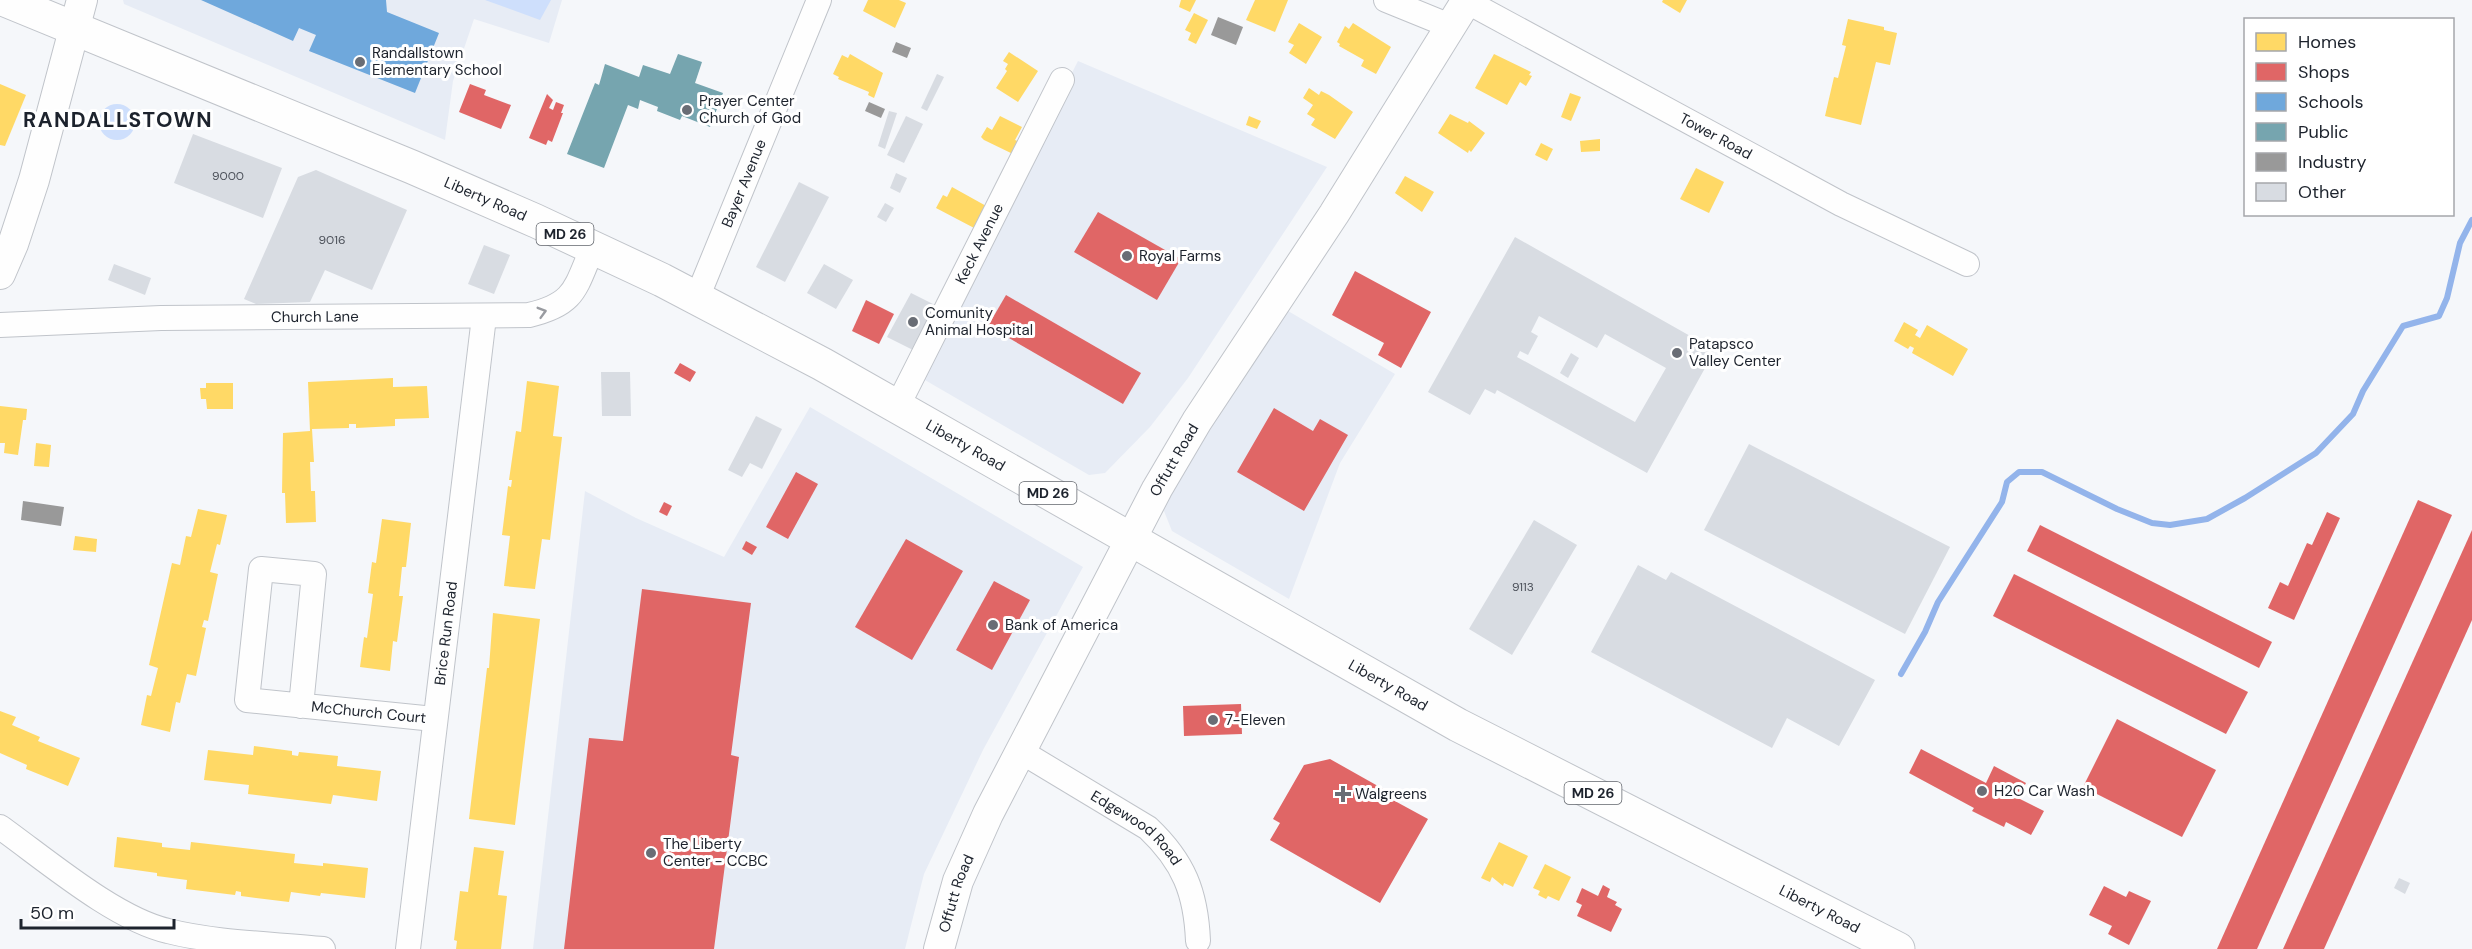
<svg xmlns="http://www.w3.org/2000/svg" width="2472" height="949" viewBox="0 0 2472 949" font-family="'DM Sans',sans-serif">
<rect width="100%" height="100%" fill="#f5f7fa"/>
<!-- built -->
<g fill="#e7ecf5">
<path d="M123,0h439l-13,43 -75,-24 -21,62 -8,59 -321,-136z"/>
<path d="M1078,61l249,106 -139,211 -38,49 -45,46 -16,2 -171,-99z"/>
<path d="M1283,308l112,66 -55,89 -51,136 -117,-68 -10,-25z"/>
<path d="M810,407l273,160 -100,183 -59,124 -19,75h-372l52,-458 51,27 88,39z"/>
</g>
<!-- green -->
<g fill="#cedffc">
<path d="M485,0h66l-11,20z"/>
<circle cx="117" cy="122" r="18"/>
</g>
<!-- homes -->
<g fill="#ffd966">
<path d="M868,0h31l7,3 -11,25 -32,-17z"/>
<path d="M1181,0h15l-6,12 -11,-5z"/>
<path d="M1255,0h33l-13,32 -29,-12z"/>
<path d="M1663,0h24l-7,13 -18,-11z"/>
<path d="M1194,13l14,7 -12,24 -8,-4 3,-7 -6,-3z"/>
<path d="M1848,19l36,8v3l13,3 -7,32 -14,-3 -15,63 -36,-9 9,-39 4,1 8,-32 -4,-1z"/>
<path d="M1299,23l23,14 -16,27 -17,-11 5,-8 -6,-3z"/>
<path d="M1353,23l38,24 -15,27 -15,-8 3,-6 -25,-14 1,-2 -3,-2 8,-16 4,3z"/>
<path d="M1009,52l29,19 -20,31 -22,-14 11,-17 -2,-2 3,-5 -5,-3z"/>
<path d="M850,54l33,19 -9,25 -6,-3 1,-3 -31,-13 1,-2 -6,-3 9,-19 6,3z"/>
<path d="M1494,54l37,18 -2,3 3,1 -6,10 -6,-4 -13,23 -32,-17z"/>
<path d="M0,84l26,11 -21,51 -5,-1z"/>
<path d="M1309,88l10,7 2,-4 8,4 24,17 -18,27 -24,-14 4,-6 -8,-5 6,-9 -10,-7z"/>
<path d="M1570,93l11,4 -10,24 -10,-4z"/>
<path d="M1450,114l18,9 1,-2 16,12 -14,19 -2,-2 -1,3 -30,-20z"/>
<path d="M1000,116l22,11 -7,13 7,3 -7,12 -31,-15 -3,-3 6,-10 5,3z"/>
<path d="M1249,116l12,5 -4,8 -11,-4z"/>
<path d="M1600,139v12l-19,1 -1,-11z"/>
<path d="M1541,143l12,6 -6,12 -12,-6z"/>
<path d="M1696,168l28,14 -15,31 -29,-14z"/>
<path d="M1405,176l29,16 -12,20 -27,-19z"/>
<path d="M952,187l36,20 -12,22 -40,-21 7,-13 4,2z"/>
<path d="M1904,322l14,8 -3,5 5,3 7,-13 41,24 -15,27 -41,-23 2,-5 -4,-2 -2,3 -14,-8z"/>
<path d="M393,378v9l34,-1 2,32 -34,1v7l-39,2v-4h-7v4l-37,1 2,33h-4l1,29h4l1,31 -30,1 -1,-30h-3l1,-60 27,-2 -2,-49z"/>
<path d="M527,381l32,5 -6,50 9,1 -12,103 -8,-1 -7,50 -31,-3 6,-50 -8,-1 6,-49 3,1 1,-7h-3l7,-49 5,1z"/>
<path d="M206,383h27v26h-26l-1,-10h-5l-1,-11h6z"/>
<path d="M0,406l27,3 -1,11h-3l-5,35 -14,-2 1,-10h-5z"/>
<path d="M36,443l15,2 -2,22 -15,-1z"/>
<path d="M198,509l29,6 -7,30 -3,-1 -7,28 8,2 -10,47 -4,-1 -2,7 4,1 -10,48 -9,-2 -7,29 -4,-1 -6,30 -29,-7 6,-30 4,1 7,-28 -9,-3 23,-102 8,2 6,-29 5,1z"/>
<path d="M382,519l29,4 -5,44h-4l-3,29h4l-6,46 -4,-1 -3,30 -30,-4 4,-30 3,1 6,-44 -5,-1 4,-31 4,1z"/>
<path d="M75,536l22,3 -1,13 -23,-2z"/>
<path d="M493,613l47,6 -25,206 -46,-6 18,-151h2z"/>
<path d="M0,711l16,6 -4,8 28,12 -2,4 42,17 -12,28 -42,-17 1,-4 -27,-12z"/>
<path d="M254,746l38,5v4l6,1 1,-4 39,4 -1,10 44,5 -4,30 -44,-6 -2,9 -83,-10 1,-9 -45,-5 4,-30 45,5z"/>
<path d="M117,837l45,6v4l28,3 1,-8 104,12 -1,9 29,3v-3l45,5 -3,30 -44,-5 -1,3 -29,-4 -2,10 -48,-6v-4l-5,-1 -1,4 -49,-6 1,-9 -30,-4v-3l-43,-6z"/>
<path d="M1499,842l29,14 -15,31 -9,-4 -1,3 -11,-9 -2,5 -9,-4z"/>
<path d="M474,847l30,4 -6,44 9,1 -6,53h-45l1,-8 -3,-1 6,-49 8,1z"/>
<path d="M1545,864l26,13 -12,24 -11,-5 -2,3 -8,-4 2,-4 -7,-3z"/>
</g>
<!-- shops -->
<g fill="#e06666">
<path d="M470,84l16,6 -2,5 27,10 -10,24 -42,-17z"/>
<path d="M547,94l6,6 -4,8 4,2 3,-8 8,3 -3,8h2l-11,29 -4,-2 -2,5 -17,-7z"/>
<path d="M1098,212l83,47 -24,41 -83,-48z"/>
<path d="M1355,271l76,41 -30,56 -23,-13 6,-12 -52,-28z"/>
<path d="M1006,295l135,78 -18,31 -135,-78z"/>
<path d="M866,300l28,14 -15,30 -27,-13z"/>
<path d="M680,363l16,9 -6,10 -16,-9z"/>
<path d="M1274,408l39,23 7,-12 28,16 -44,76 -67,-39z"/>
<path d="M796,472l22,12 -30,55 -22,-12z"/>
<path d="M2418,500l34,15 -195,434h-40z"/>
<path d="M664,502l8,4 -5,10 -8,-4z"/>
<path d="M2327,512l13,6 -46,102 -26,-12 12,-26 8,4 19,-43 5,2z"/>
<path d="M2040,525l232,117 -13,26 -232,-117z"/>
<path d="M2472,530v90l-148,329h-41z"/>
<path d="M906,539l57,32 -51,89 -57,-33z"/>
<path d="M746,541l11,6 -5,8 -10,-6z"/>
<path d="M2014,574l234,118 -22,42 -233,-118z"/>
<path d="M994,581l36,19 -38,70 -36,-20z"/>
<path d="M642,589l109,14 -20,152 8,2 -25,192h-150l25,-211 34,3z"/>
<path d="M1241,704l1,30 -58,2 -1,-30z"/>
<path d="M2117,719l99,51 -34,67 -99,-50z"/>
<path d="M1921,749l65,34 8,-17 32,17 -8,15 26,13 -13,24 -25,-13 -2,5 -32,-16 2,-3 -65,-35z"/>
<path d="M1330,759l55,31 -3,4 46,25 -48,84 -110,-63 10,-17 -7,-4 31,-54z"/>
<path d="M1603,885l7,4 -3,8 10,5 -2,3 7,4 -11,23 -34,-16 5,-11 -6,-3 6,-14 16,8z"/>
<path d="M2104,886l22,11 3,-6 22,10 -22,44 -21,-11 4,-8 -23,-11z"/>
</g>
<!-- schools -->
<path fill="#6fa8dc" d="M201,0h185l1,12 52,21 -24,60 -106,-42 7,-16 -17,-7 -6,13z"/>
<!-- public -->
<path fill="#76a5af" d="M678,54l24,8 -7,21 28,10 -13,34 -28,-11 -2,4 -23,-9 1,-4 -18,-7 -2,9 -10,-4 -24,63 -37,-14 28,-71 4,2 6,-21 34,13 4,-12 27,9z"/>
<!-- industry -->
<g fill="#999">
<path d="M1218,17l25,10 -7,18 -25,-10z"/>
<path d="M896,42l15,6 -4,10 -15,-6z"/>
<path d="M869,102l16,7 -4,9 -16,-7z"/>
<path d="M23,501l41,6 -3,19 -40,-6z"/>
</g>
<g fill="none" stroke-linecap="round" stroke-linejoin="round">
<!-- stream -->
<path stroke="#93b4eb" stroke-width="6" d="M1901,674l24,-42 13,-30 64,-100 5,-20 12,-10h23l75,37 35,14 18,2 37,-6 38,-21 71,-45 37,-39 10,-23 40,-65 36,-10 8,-18 13,-55 12,-23"/>
</g>
<!-- building -->
<g fill="#d8dce2" fill-rule="evenodd">
<path d="M937,74l7,3 -17,34 -6,-3z"/>
<path d="M889,111l8,2 -12,36 -7,-3z"/>
<path d="M906,116l17,8 -19,39 -17,-8z"/>
<path d="M193,134l89,34 -19,50 -89,-35z"/>
<path d="M316,170l91,40 -35,80 -47,-20 -15,32 -54,2 -12,-5 54,-122z"/>
<path d="M896,173l11,5 -7,15 -10,-5z"/>
<path d="M799,182l30,15 -44,85 -29,-15z"/>
<path d="M885,203l9,5 -8,14 -9,-5z"/>
<path d="M1515,237l200,113 -68,123 -150,-83 -2,4 -10,-5 -15,26 -42,-23zM1539,316l58,32 8,-14 61,34 -31,54 -118,-65 3,-6 8,4 10,-19 -7,-4z"/>
<path d="M484,245l26,10 -16,39 -26,-10z"/>
<path d="M114,264l37,14 -6,17 -37,-15z"/>
<path d="M824,264l29,16 -17,29 -29,-16z"/>
<path d="M911,293l28,14 -24,44 -28,-14z"/>
<path d="M1571,353l8,5 -11,20 -8,-5z"/>
<path d="M601,372h29l1,44h-29z"/>
<path d="M756,416l26,13 -20,40 -12,-6 -8,14 -14,-7z"/>
<path d="M1749,444l201,103 -45,87 -201,-104z"/>
<path d="M1534,520l43,25 -65,110 -43,-26z"/>
<path d="M1638,565l28,15 5,-8 204,108 -36,66 -52,-28 -15,30 -181,-96z"/>
<path d="M2399,878l11,5 -5,11 -11,-6z"/>
</g>
<g fill="none" stroke-linecap="round" stroke-linejoin="round">
<defs>
<g id="minor">
<path d="M1386,0l64,26"/>
<path id="s1" d="M1466,1l375,203 126,60"/>
<path id="s2" d="M697,298l122,-298"/>
<path id="s3" d="M0,325l161,-7 368,-3c47,-11 46,-27 64,-68"/>
<path id="s4" d="M897,407l165,-327"/>
<path id="s5" d="M301,706l13,-132 -53,-5 -14,131 187,19"/>
<path id="s6" d="M1020,751l128,77c36,34 48,65 50,113"/>
<path d="M0,827c45,32 115,92 168,104 47,12 106,13 155,18"/>
<path id="s7" d="M408,949l76,-632"/>
</g>
<g id="tertiary">
<path d="M0,274l13,-30 21,-64 48,-180"/>
<path id="s8" d="M939,949l19,-68 30,-67 169,-325 40,-68 137,-207 133,-214"/>
</g>
<g id="primary">
<path id="s9" d="M5,0l407,167 124,54 126,59 160,84 636,361 440,224"/>
</g>
</defs>
<!-- minor casing -->
<use href="#minor" stroke="#c0c4ca" stroke-width="26"/>
<!-- tertiary casing -->
<use href="#tertiary" stroke="#c0c4ca" stroke-width="32"/>
<!-- primary casing -->
<use href="#primary" stroke="#c0c4ca" stroke-width="35"/>
<!-- minor -->
<use href="#minor" stroke="#fefefe" stroke-width="24"/>
<!-- tertiary -->
<use href="#tertiary" stroke="#fefefe" stroke-width="30"/>
<!-- primary -->
<use href="#primary" stroke="#fefefe" stroke-width="33"/>
</g>
<!-- one-way arrows -->
<defs><path id="oneway-chevron" d="M-2-3.5L2.5 0L-2 3.5" fill="none" stroke-width="1.6" stroke-linecap="round" stroke-linejoin="round" transform="scale(1.5)"/></defs>
<use stroke="#999ba0" href="#oneway-chevron" transform="translate(542 312) rotate(-16)"/>
<!-- markers -->
<g fill="#696d75" stroke="#fff" stroke-width="2">
<circle cx="360" cy="62" r="6"/>
<circle cx="687" cy="110" r="6"/>
<circle cx="1127" cy="256" r="6"/>
<circle cx="913" cy="322" r="6"/>
<circle cx="1677" cy="353" r="6"/>
<circle cx="993" cy="625" r="6"/>
<circle cx="1213" cy="720" r="6"/>
<circle cx="1982" cy="791" r="6"/>
<path d="M1340 785h6v6h6v6h-6v6h-6v-6h-6v-6h6z"/>
<circle cx="651" cy="853" r="6"/>
</g>
<g text-anchor="middle" stroke-width="6" stroke-linejoin="round" paint-order="stroke">
<!-- number labels -->
<g font-size="12" fill="#4c515a">
<text x="228" y="180">9000</text>
<text x="332" y="244">9016</text>
<text x="1523" y="591">9113</text>
</g>
<!-- shield labels -->
<g fill="#fff" stroke="#61656c" stroke-width="1.5">
<rect x="536.5" y="223" width="57" height="22" rx="4.5"/>
<rect x="1019.5" y="482" width="57" height="22" rx="4.5"/>
<rect x="1564.5" y="782" width="57" height="22" rx="4.5"/>
</g>
<g font-size="14" font-weight="bold" fill="#1d232d">
<text x="565" y="239">MD 26</text>
<text x="1048" y="498">MD 26</text>
<text x="1593" y="798">MD 26</text>
</g>
<!-- poi labels -->
<g font-size="15" fill="#1d232d" stroke="#fff" text-anchor="start">
<text x="372" y="58">Randallstown<tspan x="372" dy="17">Elementary School</tspan></text>
<text x="699" y="106">Prayer Center<tspan x="699" dy="17">Church of God</tspan></text>
<text x="1139" y="261">Royal Farms</text>
<text x="925" y="318">Comunity<tspan x="925" dy="17">Animal Hospital</tspan></text>
<text x="1689" y="349">Patapsco<tspan x="1689" dy="17">Valley Center</tspan></text>
<text x="1005" y="630">Bank of America</text>
<text x="1225" y="725">7-Eleven</text>
<text x="1994" y="796">H2O Car Wash</text>
<text x="1355" y="799">Walgreens</text>
<text x="663" y="849">The Liberty<tspan x="663" dy="17">Center - CCBC</tspan></text>
</g>
<!-- street labels -->
<g font-size="15" fill="#1d232d" stroke="#fff">
<text dy="5" stroke="none"><textPath href="#s1" startOffset="284">Tower Road</textPath></text>
<text dy="5" stroke="none"><textPath href="#s2" startOffset="124">Bayer Avenue</textPath></text>
<text dy="5" stroke="none"><textPath href="#s9" startOffset="520">Liberty Road</textPath></text>
<text dy="5" stroke="none"><textPath href="#s4" startOffset="183">Keck Avenue</textPath></text>
<text dy="5" stroke="none"><textPath href="#s3" startOffset="315">Church Lane</textPath></text>
<text dy="5" stroke="none"><textPath href="#s9" startOffset="1060">Liberty Road</textPath></text>
<text dy="5" stroke="none"><textPath href="#s8" startOffset="544">Offutt Road</textPath></text>
<text dy="5" stroke="none"><textPath href="#s7" startOffset="318">Brice Run Road</textPath></text>
<text dy="5" stroke="none"><textPath href="#s9" startOffset="1546">Liberty Road</textPath></text>
<text dy="5" stroke="none"><textPath href="#s5" startOffset="440">McChurch Court</textPath></text>
<text dy="5" stroke="none"><textPath href="#s6" startOffset="140">Edgewood Road</textPath></text>
<text dy="5" stroke="none"><textPath href="#s8" startOffset="58">Offutt Road</textPath></text>
<text dy="5" stroke="none"><textPath href="#s9" startOffset="2032">Liberty Road</textPath></text>
</g>
<!-- district labels -->
<g font-size="21" font-weight="bold" letter-spacing="1.5" fill="#1d232d" stroke="#fff">
<text x="118" y="127">RANDALLSTOWN</text>
</g>
</g>
<!-- legend -->
<rect x="2244" y="18" width="210" height="198" fill="#ffffff" stroke="#a5a7ab" stroke-width="1.5"/>
<rect x="2256" y="33" width="30" height="18" fill="#ffd966" stroke="#a5a7ab" stroke-width="1.5"/>
<text x="2298" y="48" font-size="18" fill="#1d232d">Homes</text>
<rect x="2256" y="63" width="30" height="18" fill="#e06666" stroke="#a5a7ab" stroke-width="1.5"/>
<text x="2298" y="78" font-size="18" fill="#1d232d">Shops</text>
<rect x="2256" y="93" width="30" height="18" fill="#6fa8dc" stroke="#a5a7ab" stroke-width="1.5"/>
<text x="2298" y="108" font-size="18" fill="#1d232d">Schools</text>
<rect x="2256" y="123" width="30" height="18" fill="#76a5af" stroke="#a5a7ab" stroke-width="1.5"/>
<text x="2298" y="138" font-size="18" fill="#1d232d">Public</text>
<rect x="2256" y="153" width="30" height="18" fill="#999999" stroke="#a5a7ab" stroke-width="1.5"/>
<text x="2298" y="168" font-size="18" fill="#1d232d">Industry</text>
<rect x="2256" y="183" width="30" height="18" fill="#d8dce2" stroke="#a5a7ab" stroke-width="1.5"/>
<text x="2298" y="198" font-size="18" fill="#1d232d">Other</text>
<!-- scale -->
<path d="M21 919v9h153v-9" fill="none" stroke="#1d232d" stroke-width="3"/>
<text x="30" y="919" font-size="18" fill="#1d232d" stroke="#ffffff" stroke-width="4.5" paint-order="stroke">50 m</text>
</svg>
